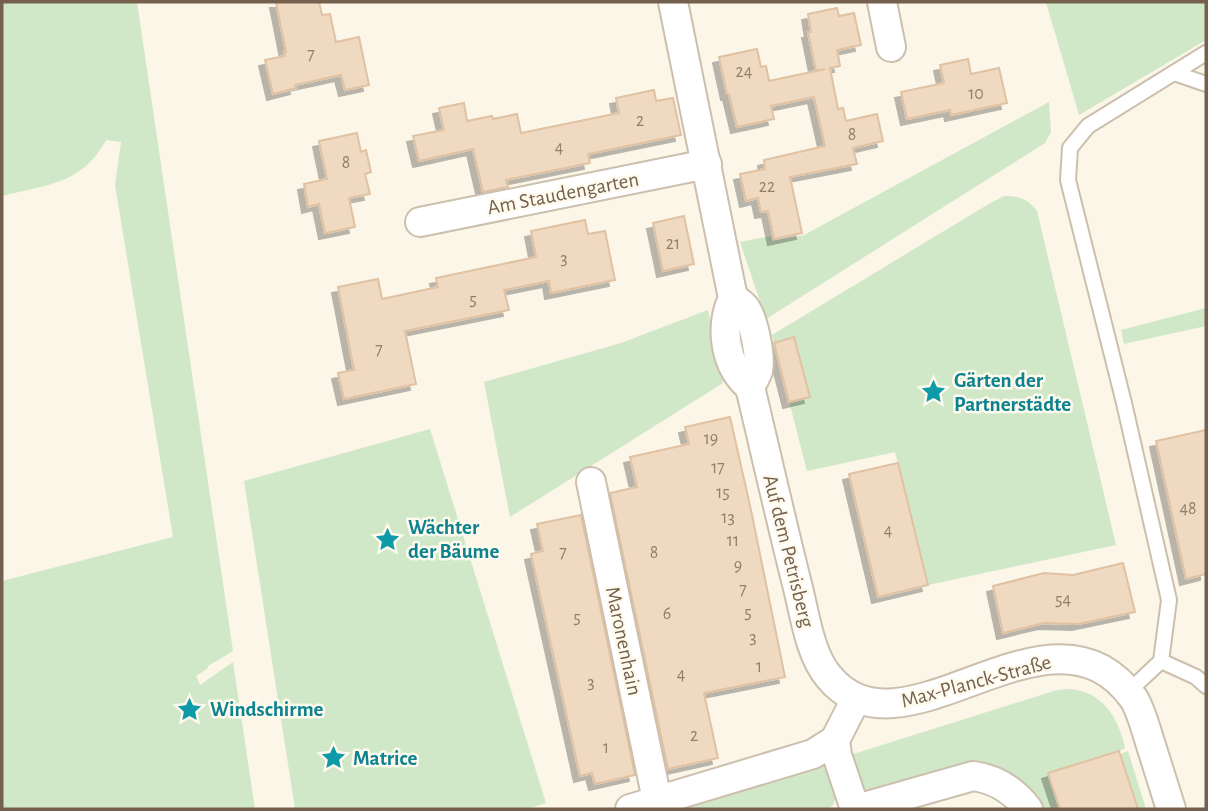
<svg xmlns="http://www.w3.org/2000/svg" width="1208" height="811" viewBox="0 0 1208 811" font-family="'Alegreya Sans',sans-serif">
<defs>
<filter id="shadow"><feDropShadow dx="-6" dy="6" stdDeviation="0" flood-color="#0004"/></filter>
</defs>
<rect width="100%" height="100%" fill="#fbf6e8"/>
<!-- green -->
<g fill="#d0e8c7">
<path d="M2,2h135l96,649 -25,15v2l-12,8 4,9 33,-23 22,147h-253v-228l171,-44 -58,-352 6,-43 -15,-2c-23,44 -60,45 -104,56z"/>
<path d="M1046,2h160v38l-127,75z"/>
<path d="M1049,102l2,30 -6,11 -279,176 -26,-77 31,-6 1,5 32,-6z"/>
<path d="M1004,196c16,0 24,3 33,15l79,334 -188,40 -33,-133 -88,19 -35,-136 215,-130z"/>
<path d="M1206,308v18l-82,18 -3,-14z"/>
<path d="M708,310l15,73 -213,134 -26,-135 137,-39z"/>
<path d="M430,429l116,374 -20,6h-231l-51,-328z"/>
<path d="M1067,689c35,1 51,28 58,58l-1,2 -75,24 11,36h-23l-25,-28 -134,17 -16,-6 -15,-36 210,-66z"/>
<path d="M1128,751l18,58h-8l-18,-55z"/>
<path d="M831,763l7,31 -5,11 -5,4h-141z"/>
</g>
<!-- building -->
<g fill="#efd9c1" stroke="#e0c2a2" stroke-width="2" filter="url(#shadow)">
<path d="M276,2h43l3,13 8,-1 6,28 23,-5 10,48 -24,5 -4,-15 -46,10 1,3 -23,6 -8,-34 20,-4 -1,-4h2z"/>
<path d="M837,8l2,8 15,-3 7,32 -24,5 3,16 -10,2 8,41 5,-1 3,13 31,-7 6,27 -30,7 4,16 -67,13 12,56 -28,6 -6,-28 -7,1 -3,-14 -12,3 -6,-27 25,-5 -1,-9 61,-14 -11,-49 -43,9 3,13 -37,8 -8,-33h-2l-8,-37 38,-8 4,18 5,-1 3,15 56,-12 -9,2 -8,-39h3l-3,-18z"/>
<path d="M968,59l3,15 28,-6 8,35 -56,12 -1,-5 -43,9 -6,-27 43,-9 -4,-18z"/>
<path d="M654,90l2,11 17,-3 8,37 -93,19 2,9 -84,17 2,7 -25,5 -10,-43 -54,12 -6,-25 31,-6 -5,-22 25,-5 3,18 25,-5 1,3 24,-5 4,19 98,-20 -3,-15z"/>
<path d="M357,133l4,19 5,-2 5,22 -6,2 5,20 -21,4 6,29 -30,6 -6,-29 -11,3 -4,-23 23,-5 -8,-38z"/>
<path d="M684,216l10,48 -31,7 -10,-48z"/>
<path d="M585,220l3,14 17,-3 10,49 -64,13 -2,-12 -45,9 5,20 -104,21 11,53 -72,15 -6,-26 16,-3 -16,-83 40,-8 4,20 56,-12 -2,-9 100,-21 -5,-26z"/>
<path d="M794,337l16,60 -21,5 -15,-59z"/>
<path d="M730,417l21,93 34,167 -81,16 14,65 -50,11 -58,-276 27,-6 -7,-30 59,-13 -4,-17z"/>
<path d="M1206,430v144l-20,5 -30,-138z"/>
<path d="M898,463l30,122 -50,12 -29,-123z"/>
<path d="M581,515l54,260 -40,9 -3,-11 -12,3 -49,-222 12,-3 -6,-27z"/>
<path d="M1123,563l12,49 -57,12 -34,-1 -41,10 -10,-47 51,-13 29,2z"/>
<path d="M1119,751l19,58h-78l-12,-36z"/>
</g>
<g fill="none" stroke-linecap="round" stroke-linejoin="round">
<defs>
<g id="lane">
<path d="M1174,73l32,11"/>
<path d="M1161,661l35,16 10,9"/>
<path d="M1128,692l33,-31 8,-61 -45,-197 -56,-223 2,-32 18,-22 118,-73"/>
</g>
<g id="street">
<path d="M673,2l60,296c-14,29 -8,69 17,89"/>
<path d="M882,2l9,45"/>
<path d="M420,222l287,-58"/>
<path d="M733,298c5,3 10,6 13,11 8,13 15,47 12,62 -2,5 -5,11 -8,16 16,67 31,134 48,201 7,28 12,67 31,89 76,92 222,-95 305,22 7,12 11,27 15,40 7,23 15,47 22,70"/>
<path d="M591,482l66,318"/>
<path d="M835,740l2,15 18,54"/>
<path d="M630,809l183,-55 22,-14 21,-41"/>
<path d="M857,809l116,-33c23,3 41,15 55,33"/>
</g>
</defs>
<!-- lane casing -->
<use href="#lane" stroke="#ccbfae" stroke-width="18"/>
<!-- street casing -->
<use href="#street" stroke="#ccbfae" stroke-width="32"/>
<!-- lane -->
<use href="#lane" stroke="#fff" stroke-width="14"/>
<!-- street -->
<use href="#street" stroke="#fff" stroke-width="28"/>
</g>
<!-- icons -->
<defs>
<symbol id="sight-bare" viewBox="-9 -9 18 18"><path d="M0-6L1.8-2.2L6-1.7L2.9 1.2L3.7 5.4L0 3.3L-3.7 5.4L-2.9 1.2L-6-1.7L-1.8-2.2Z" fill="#0f9aa8" stroke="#fefaee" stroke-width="2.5" paint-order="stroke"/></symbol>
</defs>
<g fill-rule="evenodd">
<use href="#sight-bare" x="916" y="374" width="35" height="35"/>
<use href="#sight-bare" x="370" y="522" width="35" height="35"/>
<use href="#sight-bare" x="172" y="692" width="35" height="35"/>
<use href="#sight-bare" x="316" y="740" width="35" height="35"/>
</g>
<g text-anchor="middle" stroke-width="5" stroke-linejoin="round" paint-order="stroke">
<!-- number labels -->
<g font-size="18" fill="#937e6a">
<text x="311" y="60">7</text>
<text x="744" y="77">24</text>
<text x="976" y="99">10</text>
<text x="640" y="126">2</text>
<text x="852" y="140">8</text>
<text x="559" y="153">4</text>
<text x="346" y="168">8</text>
<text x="767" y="192">22</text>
<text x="673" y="249">21</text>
<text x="564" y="264">3</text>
<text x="473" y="305">5</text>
<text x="379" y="355">7</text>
<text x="711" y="444">19</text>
<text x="718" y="473">17</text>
<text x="723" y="498">15</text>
<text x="1188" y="514">48</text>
<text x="728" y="523">13</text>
<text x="888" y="536">4</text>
<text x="733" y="546">11</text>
<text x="563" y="558">7</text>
<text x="654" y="558">8</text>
<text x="738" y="571">9</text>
<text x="743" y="595">7</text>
<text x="1063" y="605">54</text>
<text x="748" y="618">5</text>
<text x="667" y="619">6</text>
<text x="577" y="623">5</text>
<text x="753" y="643">3</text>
<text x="759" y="672">1</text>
<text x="681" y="680">4</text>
<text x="591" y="688">3</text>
<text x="694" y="741">2</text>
<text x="606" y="753">1</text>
</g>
<!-- street labels -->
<g font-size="21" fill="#74604d" stroke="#fefaee">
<text transform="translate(563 193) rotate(-11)" y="7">Am Staudengarten</text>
<text transform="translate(789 551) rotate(76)" y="7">Auf dem Petrisberg</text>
<text transform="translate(624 641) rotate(78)" y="7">Maronenhain</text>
<text transform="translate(976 681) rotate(-15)" y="7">Max-Planck-Straße</text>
</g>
<!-- culture labels -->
<g font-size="21" font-weight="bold" fill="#0d838f" stroke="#fefaee" text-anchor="start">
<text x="954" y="387">Gärten der<tspan x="954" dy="24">Partnerstädte</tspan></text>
<text x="408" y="534">Wächter<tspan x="408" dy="24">der Bäume</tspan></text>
<text x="210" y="716">Windschirme</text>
<text x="353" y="765">Matrice</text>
</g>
</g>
<!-- border -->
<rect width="1208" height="811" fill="none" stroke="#74604d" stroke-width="7"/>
</svg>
